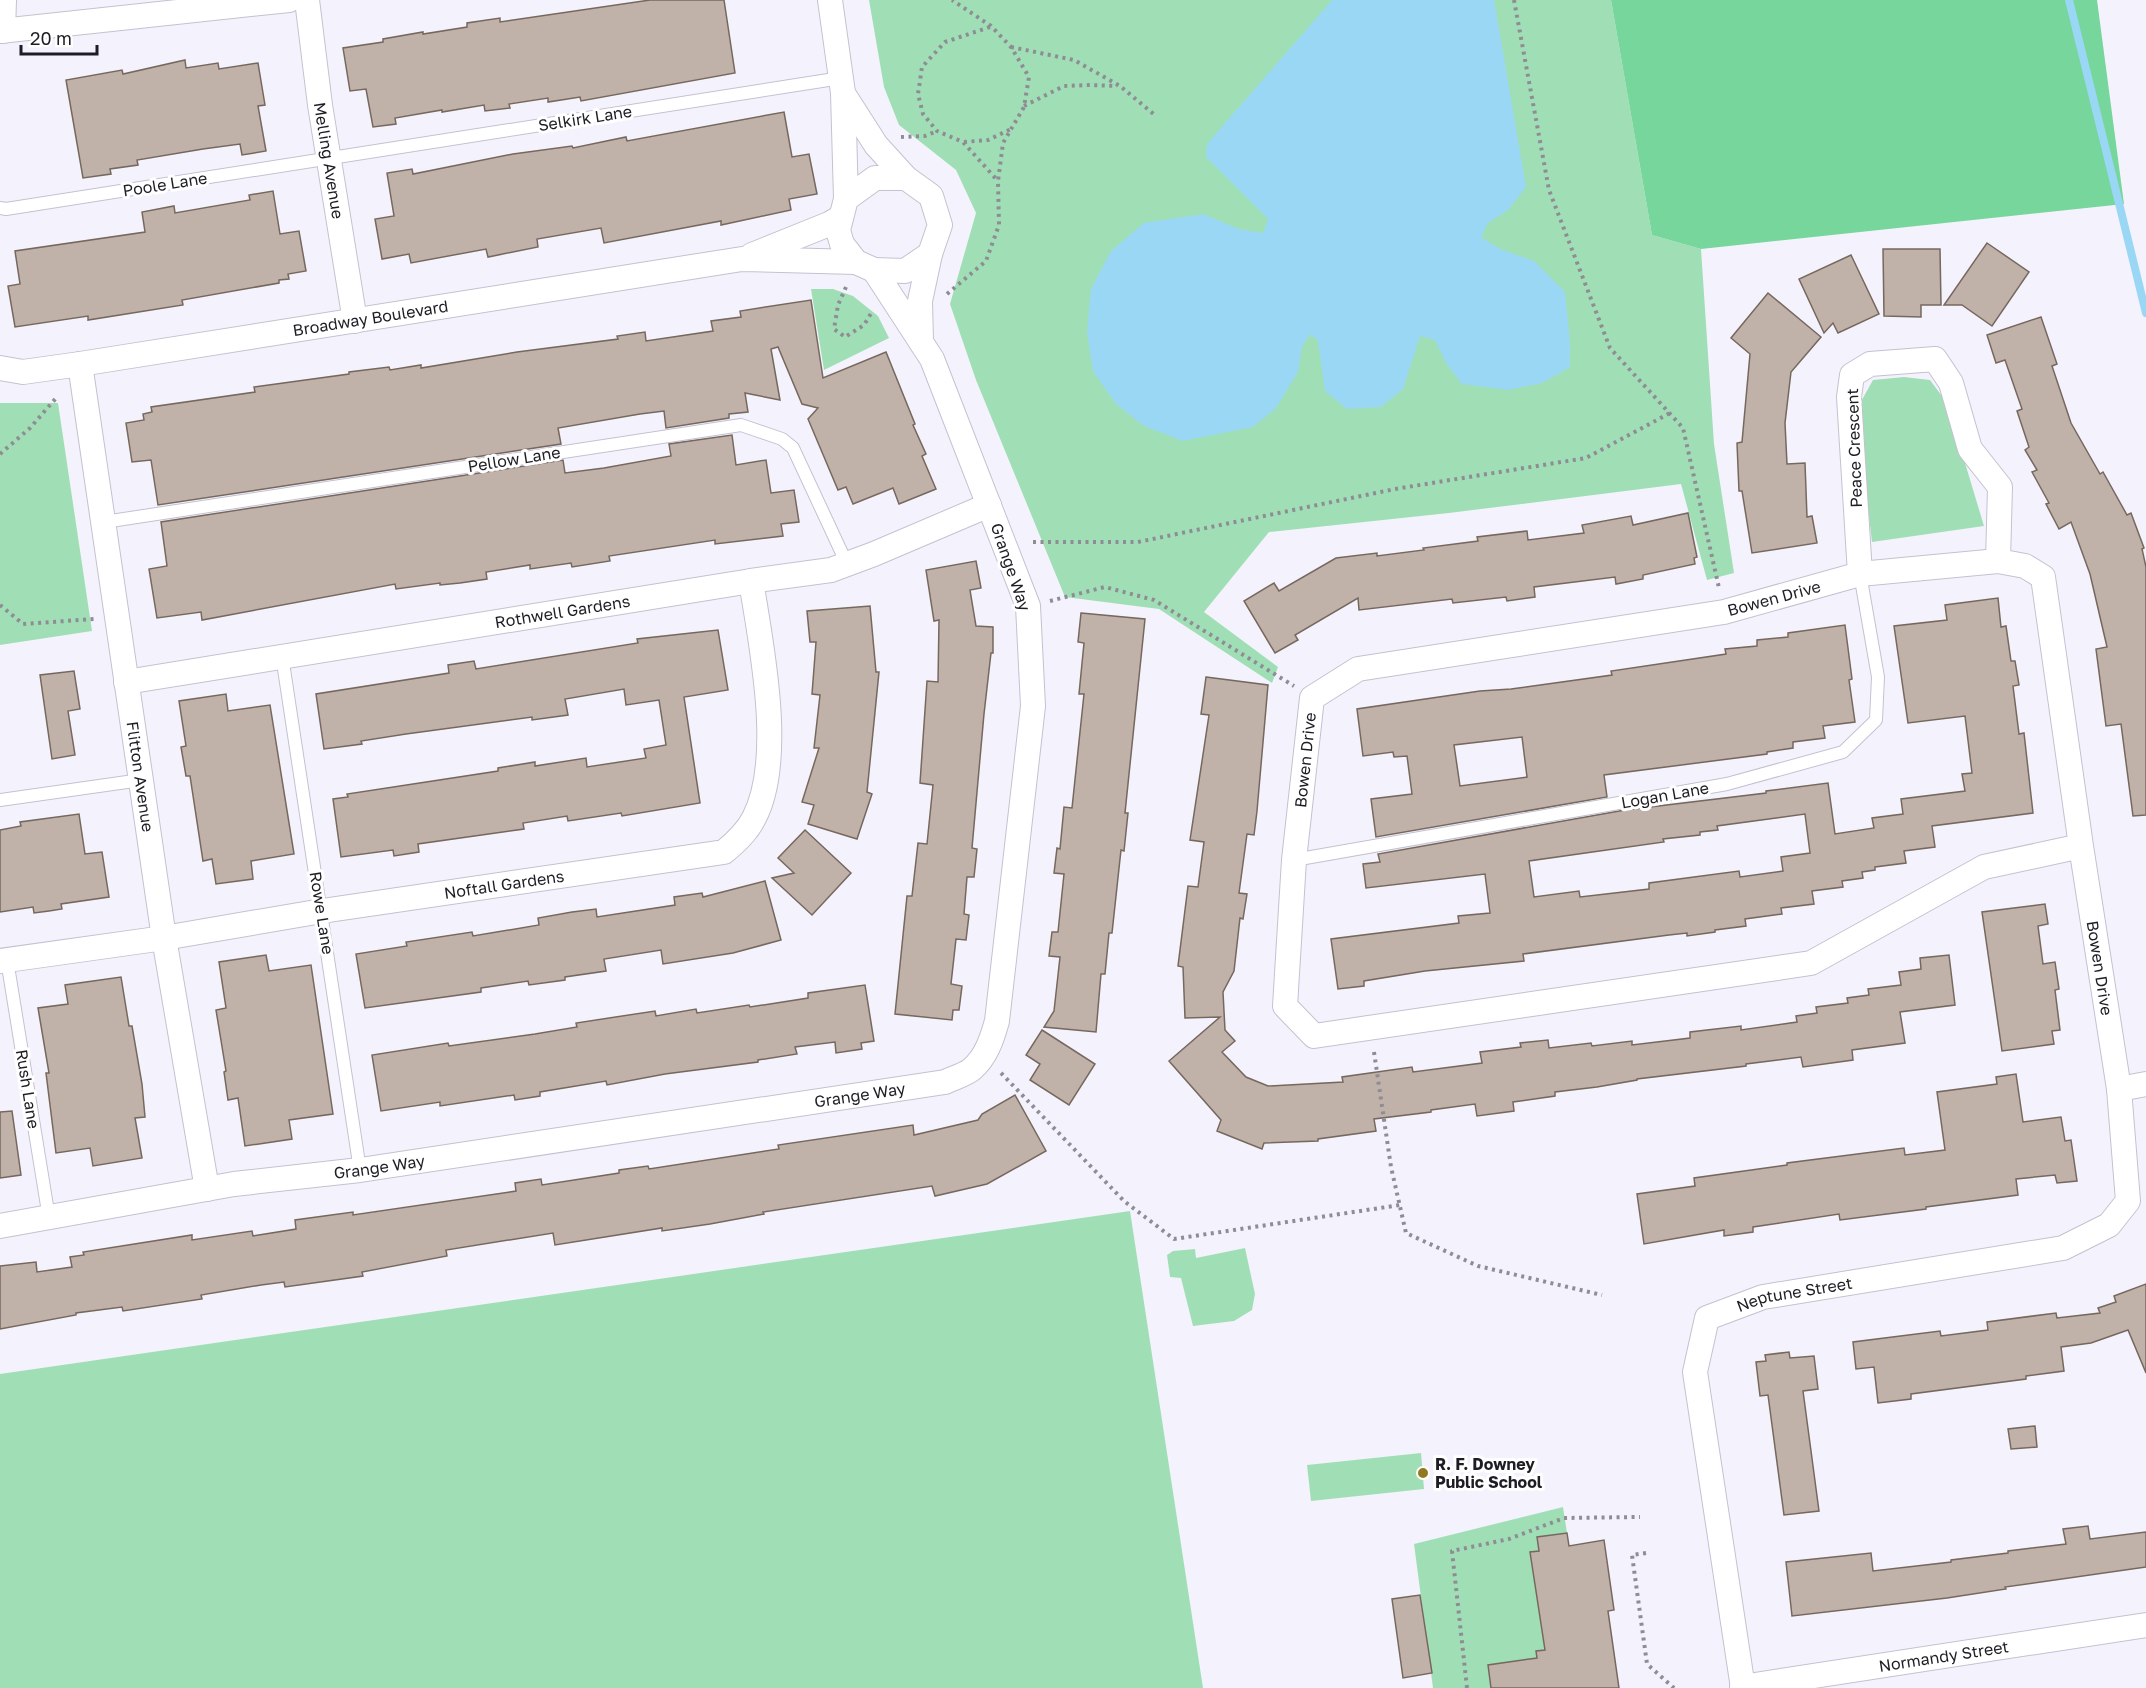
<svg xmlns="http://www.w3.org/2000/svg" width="2146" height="1688" viewBox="0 0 2146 1688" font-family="'Golos Text',sans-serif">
<rect width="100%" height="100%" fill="#f4f3fd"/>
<!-- green -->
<g fill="#a0dfb6">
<path d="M869,0h742l41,235 49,14 13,195 20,129 -27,7 -26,-96 -232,29 -180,19 -65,80 74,55 -6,16 -113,-74 -94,-12 -89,-217 -26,-76 26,-91 -20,-43 -57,-45 -15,-38z"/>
<path d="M811,289h22l20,7 25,20 11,22 -65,32z"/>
<path d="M1904,377l26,3 17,23 37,123 -112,16 -10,-86 -3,-51 14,-25z"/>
<path d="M0,403h58l34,228 -92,14z"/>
<path d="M1130,1211l73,477h-1203v-314z"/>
<path d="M1245,1248l10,46 -3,16 -18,11 -41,5 -12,-48 -11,-1 -3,-22 6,-4 22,-2 1,9z"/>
<path d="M1421,1453l3,36 -113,12 -4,-36z"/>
<path d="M1563,1507l4,26 -30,4 2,14 -9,1 15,98 -9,1 1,7 -49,7 3,23h-58l-19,-144z"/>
</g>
<!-- forest -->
<path fill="#76d69c" d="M1611,0h486l27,204 -423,45 -49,-14z"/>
<!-- water -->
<path fill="#9ad7f4" d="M1332,0h162l32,187 -18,23 -20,13 -7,14 19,12 34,12 31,31 5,50v25l-28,16 -34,7 -46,-6 -16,-21 -11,-23 -15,-4 -17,53 -22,18 -34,2 -22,-18 -7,-50 -7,-7 -9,12 -4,26 -22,36 -23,19 -70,14 -39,-15 -28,-22 -23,-33 -6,-39 4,-43 20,-38 33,-28 59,-9 36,15 24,4 5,-14 -62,-62 1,-13z"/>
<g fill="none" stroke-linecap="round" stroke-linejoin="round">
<!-- stream -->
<path stroke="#9ad7f4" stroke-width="8" d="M2069,0l77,313"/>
</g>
<!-- building -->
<g fill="#c0b2a8" stroke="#76685f" stroke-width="1.5" fill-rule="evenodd">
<path d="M650,0h74l11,73 -154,28 -1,-4 -32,5v-4l-39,6 1,4 -25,3 -1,-6 -42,7v-2l-47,8 1,6 -23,3 -7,-38 -16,2 -7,-43 40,-6v-3l40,-7v2l44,-7v-4l33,-5v4z"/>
<path d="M185,60l1,8 32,-5 1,6 39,-6 7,42 -7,1 8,45 -24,4 -2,-11 -37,5 -66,11 1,5 -28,4 1,5 -28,4 -17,-98 56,-10 1,4z"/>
<path d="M784,112l8,45 17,-3 8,40 -28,5 2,11 -70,15v-4l-117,22 -3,-15 -64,11 1,8 -50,10 -2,-8 -75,14 -2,-9 -27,5 -7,-40 19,-3 -7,-43 25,-4 1,5 100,-20 59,-8 1,2 53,-11 1,4z"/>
<path d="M273,191l7,43 19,-3 7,40 -18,3 1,5 -10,1v3l-97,17 1,5 -95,15v-4l-73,11 -7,-41 12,-2 -5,-33 130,-19 -3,-20 32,-6 1,7 75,-13 -1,-5z"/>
<path d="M1987,243l42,29 -37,54 -30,-21h-18z"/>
<path d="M1883,249h57l1,56h-20v12l-37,-1z"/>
<path d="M1851,255l28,59 -41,19 -5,-10 -9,10 -25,-54z"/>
<path d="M1768,293l53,44 -30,35 -6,51 2,41 18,-1 2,54 5,-1 5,27 -65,10 -10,-62h-3l-2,-48 5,-1 8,-88 -19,-16z"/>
<path d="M811,300l12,78 63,-26 29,72 -2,1 13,29 -4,2 14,33 -37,15 -6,-16 -40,16 -7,-17 -8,3 -30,-71 10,-11 -16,-4 -24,-57 -7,2 9,51 -35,-7 3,19 -19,2v4l-63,10 -2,-17 -24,3 -82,14 3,16 -403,61 -7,-45 -19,2 -6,-39 18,-3 -1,-6 9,-2 -1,-5 104,-15 -1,-5 95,-13v-2l40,-5 1,3 31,-5v3l96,-16 101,-13 -1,-3 28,-4 1,9 67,-10 -2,-10 30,-4 -1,-6z"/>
<path d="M2041,317l16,47 -5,2 19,57 29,51 3,-2 24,43 4,-2 13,35 -2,1 4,18v248l-13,1 -12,-92 -15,2 -10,-77 11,-2 -17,-73 -19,-52 -12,7 -13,-25 3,-1 -17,-31 5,-2 -12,-20 4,-3 -12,-36 5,-2 -17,-49 -9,3 -9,-28z"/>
<path d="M732,435l4,30 30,-5 5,33 23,-3 5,32 -18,2 2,12 -68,8v-4l-106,16 1,5 -38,6 -1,-4 -41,6v-4l-44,7 1,7 -27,4 -20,2v-2l-44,6 -1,-5 -193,36 -1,-8 -44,6 -8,-49 18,-3 -6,-44 402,-62 2,13 39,-5 67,-12 -2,-12z"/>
<path d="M1688,513l9,44 -3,1 1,6 -52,11v4l-27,5 -1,-7 -81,10 1,10 -28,4 -1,-4 -53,6 -1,-4 -93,11 -1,-12 -63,37 3,5 -23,13 -31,-52 30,-18 5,8 57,-33 41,-5v3l47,-6 -1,-2 55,-7 -1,-4 50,-6 1,9 56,-7 -2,-8 49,-9 2,9z"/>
<path d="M976,561l5,27 -11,2 6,36 17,1v26h-2l-7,61 -7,78 -5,56 5,1 -3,28h-7l-3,37 5,1 -3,25 -10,-1 -5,45 11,2 -3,24h-6l-1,10 -57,-6 12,-118h5l6,-53 9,1 6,-59 -13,-2 7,-102 11,1 1,-62 -5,1 -8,-51z"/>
<path d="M1998,598l3,29 5,-1 5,35h4l4,24 -6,1 6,48 5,-1 9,80 -101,13 3,21 -31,4 2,12 -31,4v3l-13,2 1,6 -21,3 1,6 -31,4 2,13 -33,4 1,6 -37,5 1,7 -31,4v2l-28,4v-3l-18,2 -146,19 1,7 -99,10 -61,10v5l-26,3 -7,-50 128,-16 -1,-7 32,-3 -5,-39 -119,14 -3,-24 17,-2 -2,-8 247,-44 141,-17v-2l62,-8 7,51 39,-6 -2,-10 31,-4 -2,-15 64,-8 -3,-17 10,-1 -7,-57 -57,7 -14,-97 53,-6 -2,-15zM1805,814l5,39 -29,4 2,14 -43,6 -1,-6 -90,12v6l-69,8 -1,-6 -45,6 -5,-36 135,-19 -1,-3 37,-4v-3l18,-2 -1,-4z"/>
<path d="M870,606l6,66h3l-12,120 5,2 -15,45 -49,-15 6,-19 -12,-3 17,-54h-5l6,-53 -8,-1 4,-52h-6l-3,-31z"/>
<path d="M1081,613l64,6 -20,194h3l-4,38 -3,-1 -9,83h-3l-4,41h-4l-5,58 -52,-5 10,-16 6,-54 -11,-1 3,-24h6l6,-58 -10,-1 3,-25 3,1 4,-42 8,1 12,-114h-5l5,-51 -6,-1z"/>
<path d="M1845,625l7,54 -3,1 6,42 -32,4 2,12 -32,4v6l-26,4v2l-163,21 3,22 -231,40 -5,-38 41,-5 -5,-38 -13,1 -1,-5 -30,4 -6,-47 123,-18 31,-2 101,-14 -1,-4 115,-17 -1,-5 32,-3v-6l31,-3v-4zM1522,737l5,40 -67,9 -6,-41z"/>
<path d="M718,630l10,60 -44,7 16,106 -78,13 -1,-3 -53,8 -1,-5 -44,7 1,6 -106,15 1,8 -25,4 -1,-6 -52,7 -8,-58 15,-2 -1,-3 151,-23v-3l37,-6v4l51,-8 1,9 59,-9 -2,-9 22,-4 -7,-45 -33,5 -2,-16 -59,10 3,16 -36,5v-3l-126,17 -45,7 1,3 -38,5 -8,-55 133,-21 -1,-8 26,-4 2,8 162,-26 -1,-4z"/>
<path d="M74,671l6,38 -12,2 7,44 -23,4 -12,-84z"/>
<path d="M1206,677l62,8 -11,126 -3,24 -7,-1 -8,59 8,1 -4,25 -3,-1 -6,53 -11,21 2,38 10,11 -13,11 24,25 22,9 75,-4 -1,-5 70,-10 1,5 69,-9 -2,-11 41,-5 -1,-4 28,-3 1,8 42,-5 1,3 40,-5v4l58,-7v-6l51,-6v4l56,-8 -1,-6 21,-3 -1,-6 32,-4 -1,-5 22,-3 -1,-6 33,-4 -2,-13 22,-3 -1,-11 29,-3 6,50 -55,7 5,31 -53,7 1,10 -50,7 -2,-10 -55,7v2l-109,13v1l-40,7 -42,5v4l-42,6 1,9 -37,5 -2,-12 -44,6v2l-57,7 2,12 -58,8v2l-54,2 -2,6 -45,-18 4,-11 -52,-59 51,-44 -35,1 -2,-51 -5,-1 10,-80 10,1 6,-45 -14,-2 19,-125 -8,-1z"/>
<path d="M226,694l2,17 42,-6 24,149 -43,7 2,18 -37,5 -4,-25 -9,2 -13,-85h-4l-5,-29 5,-1 -7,-45z"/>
<path d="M79,814l6,40 17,-2 7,45 -48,7 1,5 -13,2 -15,2 -1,-6 -33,5v-82l21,-4 -1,-4z"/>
<path d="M805,830l46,43 -39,42 -40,-37 22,-5 -16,-15z"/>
<path d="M765,881l16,59 -48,13 -70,11 -2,-14 -57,9 2,12 -41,6v3l-36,5 -1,-4 -47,7v4l-116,16 -9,-54 51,-8 -1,-4 66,-10 1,4 66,-11 -1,-7 34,-6 24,-3 1,8 78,-12 -1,-8 28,-4 1,4z"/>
<path d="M2045,904l3,20 -10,2 5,38 12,-2 4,27 -4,1 5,40 -8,1 2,13 -52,7 -20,-139z"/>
<path d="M266,955l3,16 42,-6 22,149 -44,6 3,19 -47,7 -7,-48 -10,2 -4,-28 2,-1 -10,-61 10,-2 -7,-46z"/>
<path d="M121,977l8,49h3l10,58 3,33 -10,1 7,40 -49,8 -3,-18 -34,5 -10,-80h3l-11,-65 30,-4 -3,-19z"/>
<path d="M865,985l9,56 -13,2 1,6 -26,4 -1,-11 -40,5 2,7 -39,6v2l-93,12 -58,11 -1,-4 -66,11v4l-25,4 -1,-5 -74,11v-4l-59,9 -9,-56 76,-12 1,3 86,-12 42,-7 -1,-4 79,-12 1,5 40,-7 1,4 52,-8 1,2 58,-9v-5z"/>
<path d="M1042,1030l53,34 -26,41 -39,-25 10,-16 -14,-9z"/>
<path d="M2016,1074l7,48 38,-5 4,24 6,-1 6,41 -20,2 -2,-8 -39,4 2,16 -92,12v2l-86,11 -1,-6 -86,13v5l-29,4v-6l-80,14 -7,-50 58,-8 -1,-8 93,-13v-2l117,-15 1,7 40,-5 -8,-58 60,-8 -1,-7z"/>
<path d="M1015,1095l31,56 -59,33 -52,12 -3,-10 -169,26 1,2 -54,10 -48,7v-3l-107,17 -2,-12 -107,17 1,6 -85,16 1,4 -78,11 -1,-5 -23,3 -60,10 1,4 -79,12 -1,-4 -46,6v2l-76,14v-63l36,-4 1,10 35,-5 -2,-10 14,-2 -1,-3 109,-17v5l60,-9 1,5 43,-7 -1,-9 58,-8v3l163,-24 -1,-8 26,-4 1,6 77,-12v-3l29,-4 1,3 130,-20 -1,-4 135,-20 1,10 64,-15 4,-6z"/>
<path d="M12,1111l9,64 -21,3v-66z"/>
<path d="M2146,1284v89l-18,-43 -37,13 -30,4 3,24 -38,5v3l-115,15v5l-33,4 -4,-36 -18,2 -3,-27 87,-11 1,5 47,-6 -1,-8 69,-9 1,5 43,-5 -2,-5 18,-6 -2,-6z"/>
<path d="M1789,1352l1,6 24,-2 4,33 -15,2 16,120 -35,4 -16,-120 -8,1 -4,-34 10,-1 -1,-6z"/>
<path d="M2035,1426l2,21 -26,2 -3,-20z"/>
<path d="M2088,1526l2,13 56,-7v35l-141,20 1,2 -59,9 -155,18 -6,-54 85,-9 2,18 78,-9v-2l57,-7v-2l58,-7 -3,-15z"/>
<path d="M1567,1533l2,13 35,-6 10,70 -6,1 11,77h-128l-3,-23 49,-7 -1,-7 9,-1 -15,-98 9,-1 -2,-14z"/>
<path d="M1420,1595l12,78 -29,5 -11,-79z"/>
</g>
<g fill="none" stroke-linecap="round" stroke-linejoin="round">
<defs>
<g id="service">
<path d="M0,208l6,1 835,-131"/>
<path d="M104,522l637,-97 41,14 11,9 54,116"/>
<path d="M282,656l78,514"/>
<path d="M0,800l141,-20"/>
<path d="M1294,860l433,-76 116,-32 33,-32 2,-43 -18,-103"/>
<path d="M7,960l42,258"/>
</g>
<g id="minor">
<path id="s1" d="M307,0l13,105 35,216"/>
<path d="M830,0l13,93 3,106"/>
<path d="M0,31l289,-31"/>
<path d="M3,31l1,-31"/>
<path d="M844,95l32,50 30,33"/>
<path d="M875,178h31l25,18 9,29 -10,29 -25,17 -31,-1 -18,-8 -14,-18 -4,-14 8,-31z"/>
<path d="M752,255l77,-31 12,-7"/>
<path d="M921,342l-1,-41 10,-47"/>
<path id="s2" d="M80,364l84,574 43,251"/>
<path id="s3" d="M0,368l23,4 57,-8 662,-105 114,3"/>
<path d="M1860,574l-11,-177 3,-22 18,-11 65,-5 16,24 19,66 30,38 -2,74"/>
<path id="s4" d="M126,682l625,-101 80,-11 43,-16 115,-49"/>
<path id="s5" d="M0,961l164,-23 158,-27 402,-59c12,-10 23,-20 30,-34 31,-59 7,-174 -3,-237"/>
<path d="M2119,1089l27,-5"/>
<path id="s6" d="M0,1226l234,-42 126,-14 585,-88c8,-4 20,-7 27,-13 14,-12 20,-30 25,-48l36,-315 -5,-100 -96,-247 -58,-89"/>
<path id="s7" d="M1742,1687l404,-62"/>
<path id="s8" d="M1743,1688l-48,-316 12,-54 56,-21 300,-49 46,-23 19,-24 -9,-112 -38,-243 -38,-269 -18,-11 -27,-5 -138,13 -136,38 -366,57 -46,29 -18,162 -9,146 29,30 497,-73 173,-96 97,-21"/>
</g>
</defs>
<!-- service casing -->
<use href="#service" stroke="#c4c1d1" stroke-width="14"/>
<!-- minor casing -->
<use href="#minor" stroke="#c4c1d1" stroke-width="26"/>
<!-- path -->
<g stroke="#8e8d95" stroke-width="4" stroke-dasharray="3 4.5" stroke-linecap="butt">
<path d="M1514,0l35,190 61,158 73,80 36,160"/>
<path d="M990,27l-45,15 -23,25 -4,27 5,20 14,17 26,11 35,39"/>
<path d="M1011,47l63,13 46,26 36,30"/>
<path d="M1024,106l40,-20 26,-1 27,1"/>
<path d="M901,137l24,-1 12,-5"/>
<path d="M964,142l24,-2 23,-11"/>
<path d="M846,287l-8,18 -4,24 11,8 19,-12 9,-15"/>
<path d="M947,294l39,-33 13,-36 -1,-44 5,-38 21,-36 5,-30 -18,-30 -20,-21 -39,-26"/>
<path d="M0,454l30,-26 27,-31"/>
<path d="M1033,542h105l257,-53 191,-31 84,-45"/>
<path d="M1050,601l55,-14 49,13 140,86"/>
<path d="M0,605l23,19 71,-5"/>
<path d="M1374,1052l17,115 15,66 72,33 124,29"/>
<path d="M1001,1073l123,128 50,38 226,-34"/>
<path d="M1646,1553l-14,2 15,109 27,24"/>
<path d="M1467,1688l-15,-137 57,-12 55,-21 76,-1"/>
</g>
<!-- service -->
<use href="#service" stroke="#fff" stroke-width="12"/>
<!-- minor -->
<use href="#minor" stroke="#fff" stroke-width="24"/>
</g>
<!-- markers -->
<circle fill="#92791f" stroke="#fff" stroke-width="2" cx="1423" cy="1473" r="6"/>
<g text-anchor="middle" stroke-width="6" stroke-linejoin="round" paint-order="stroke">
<!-- street labels -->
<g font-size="16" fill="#1e1d23" stroke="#fff">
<text transform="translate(585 118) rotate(-9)" y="6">Selkirk Lane</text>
<text dy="6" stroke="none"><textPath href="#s1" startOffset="162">Melling Avenue</textPath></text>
<text transform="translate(165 184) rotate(-9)" y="6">Poole Lane</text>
<text dy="6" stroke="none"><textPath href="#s3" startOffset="375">Broadway Boulevard</textPath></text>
<text transform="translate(1854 448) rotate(-92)" y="6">Peace Crescent</text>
<text transform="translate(514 459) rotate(-9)" y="6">Pellow Lane</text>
<text transform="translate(1011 567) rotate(71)" y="6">Grange Way</text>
<text transform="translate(1774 598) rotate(-15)" y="6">Bowen Drive</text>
<text dy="6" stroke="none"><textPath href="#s4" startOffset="442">Rothwell Gardens</textPath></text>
<text transform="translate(1305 760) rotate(-84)" y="6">Bowen Drive</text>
<text dy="6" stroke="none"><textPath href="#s2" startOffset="417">Flitton Avenue</textPath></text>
<text transform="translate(1665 795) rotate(-10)" y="6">Logan Lane</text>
<text dy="6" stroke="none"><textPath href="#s5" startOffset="510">Noftall Gardens</textPath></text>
<text transform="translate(322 913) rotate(81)" y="6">Rowe Lane</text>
<text transform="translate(2100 968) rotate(81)" y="6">Bowen Drive</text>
<text transform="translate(28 1089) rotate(81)" y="6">Rush Lane</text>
<text dy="6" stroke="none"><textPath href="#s6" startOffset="870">Grange Way</textPath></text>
<text dy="6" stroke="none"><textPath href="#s6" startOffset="384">Grange Way</textPath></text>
<text dy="6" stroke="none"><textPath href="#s8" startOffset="466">Neptune Street</textPath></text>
<text dy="6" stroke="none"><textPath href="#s7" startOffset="204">Normandy Street</textPath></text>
</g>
<!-- poi labels -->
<g font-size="16" font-weight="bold" fill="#1e1d23" stroke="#fff" text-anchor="start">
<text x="1435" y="1470">R. F. Downey<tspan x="1435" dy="18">Public School</tspan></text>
</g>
</g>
<!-- scale -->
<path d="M21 45v9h76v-9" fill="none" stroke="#1e1d23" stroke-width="3"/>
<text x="30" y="45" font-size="18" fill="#1e1d23" stroke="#ffffff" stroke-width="4.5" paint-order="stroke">20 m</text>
</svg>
